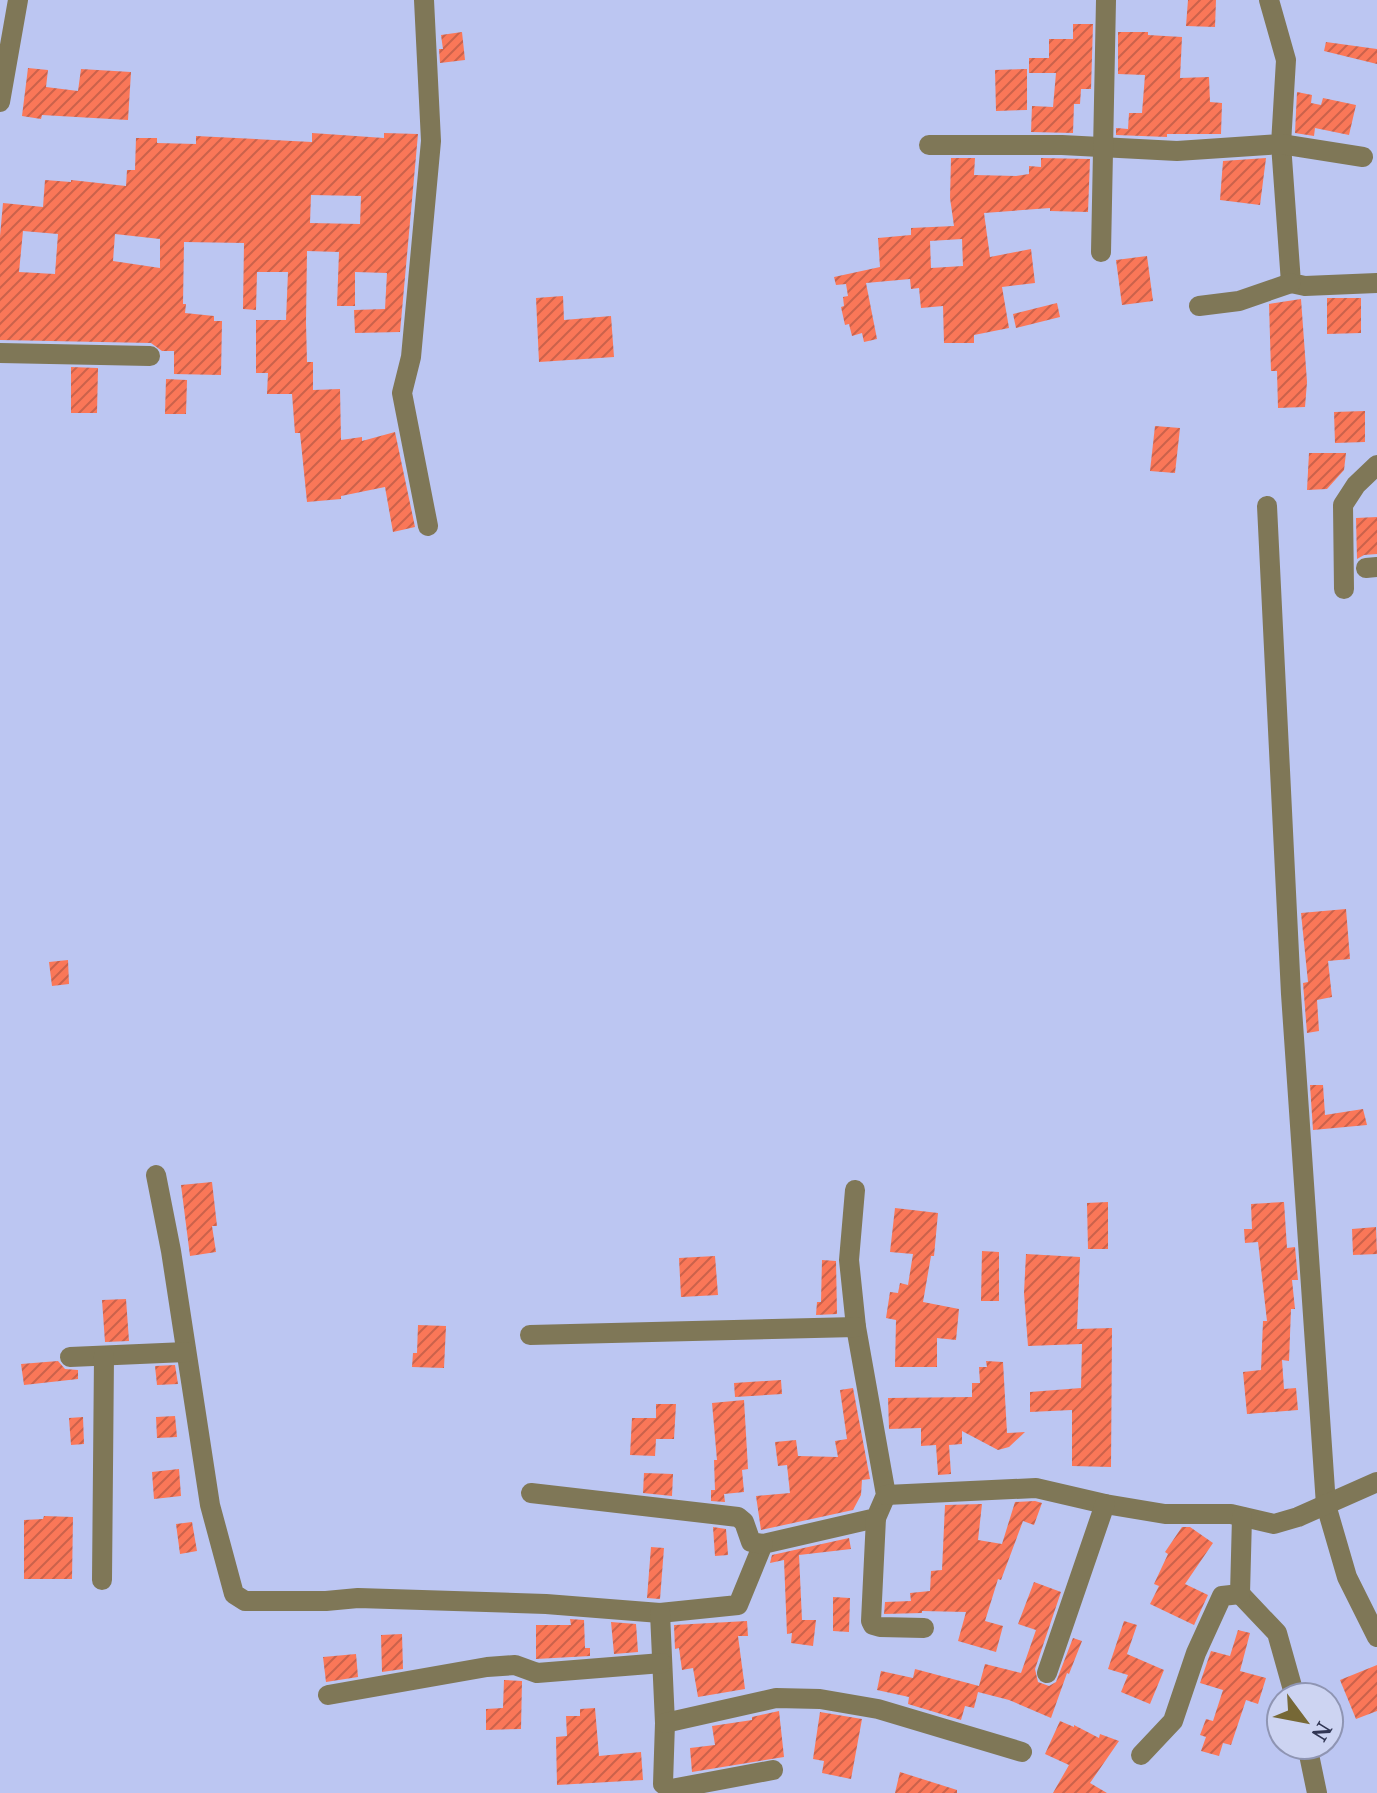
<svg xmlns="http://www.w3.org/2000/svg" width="1377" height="1793" viewBox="0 0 1377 1793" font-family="'Noto Serif',serif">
<defs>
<pattern id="building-hatch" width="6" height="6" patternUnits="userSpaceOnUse" patternTransform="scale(2)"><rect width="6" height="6" fill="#fa7758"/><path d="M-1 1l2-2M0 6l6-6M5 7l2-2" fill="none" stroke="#cb624b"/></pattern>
</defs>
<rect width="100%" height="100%" fill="#bcc6f2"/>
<!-- building -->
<g fill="url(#building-hatch)" fill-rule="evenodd">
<path d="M1188,0h28l-1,27 -29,-1z"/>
<path d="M1073,24h20l-2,65h-10l-1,15h-6l-1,29 -42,-1 1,-26 21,1 3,-34h-27v-15h20v-19h24z"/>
<path d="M462,32l3,28 -25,3 -1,-14h4l-2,-14z"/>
<path d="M1118,32h30v3l34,2 -2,41 29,-1 1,25 12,1 -1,31h-54v3l-51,-2v-7l12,1 1,-16h13l3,-38 -27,-1z"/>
<path d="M1326,42l51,7v15l-53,-13z"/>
<path d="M28,68l20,2 -2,17 32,4 3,-22 50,3 -3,48 -86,-5 -1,4 -19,-3z"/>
<path d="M1027,69v41l-31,1 -1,-41z"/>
<path d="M1297,92l15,3 -1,8 10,2 2,-7 33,7 -7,30 -34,-7 -1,8 -19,-3z"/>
<path d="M312,133l72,5v-5l34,1 -18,198 -45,1 -1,-23 31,-1 2,-36 -32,-1v34h-18l2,-54 -32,-1 -1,72 1,39h6v28l27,-1 1,51 21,-3v4l33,-9 20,95 -22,5 -8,-45 -44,9v3l-34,3 -7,-69h-5l-3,-39h-25l1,-21h-12v-53h30l2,-48h-31l-1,38 -13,-1 1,-66 -60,-1 -1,62h3l-1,9 29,3v5h8l-1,54 -47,-1v-23h-12l-11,-8 -151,-3v-104l3,-33 40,4 2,-27 26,2v-2l55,6 1,-16h8l1,-32h21v5l39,1v-8l116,6zM311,195l50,1 -1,28 -50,-1zM23,231l35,3 -3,40 -36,-2zM115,234l45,5v29l-47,-7z"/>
<path d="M951,158h24l-1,17 42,1 13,-2v-8l12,1v-9l49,1 -2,53 -38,-1v-3l-66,5 6,44 41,-8 4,34 -33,4 7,41 -35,7v8h-30l-1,-37 -22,2 -2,-20 -8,1 -1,-10 -44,4 11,56 -13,3 -2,-9 -10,3 -3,-12 -4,1 -4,-18 3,-1 -1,-9 5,-1 -2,-12 -10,1 -2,-8 46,-10 -2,-29 33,-3v-7l43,-2 -4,-28zM962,239l1,27 -32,2 -1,-27z"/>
<path d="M1266,158l-6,47 -40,-5 3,-39z"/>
<path d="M1147,256l6,45 -31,4 -6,-45z"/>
<path d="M563,296l1,24 47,-4 3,41 -75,5 -3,-64z"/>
<path d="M1327,298h34v35l-34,1z"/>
<path d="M1301,299l6,83 -2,25 -27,1 -1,-37h-6l-2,-67z"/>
<path d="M1057,303l3,14 -44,11 -3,-14z"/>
<path d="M71,367l27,1 -1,45h-26z"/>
<path d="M166,379l21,1 -1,34h-21z"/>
<path d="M1365,411v31l-30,1 -1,-31z"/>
<path d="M1155,426l25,2 -5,45 -25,-2z"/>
<path d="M1309,453h37l-2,17 -17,19 -20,1z"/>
<path d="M1377,517v37l-13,1 -7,4 -1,-41z"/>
<path d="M1346,909l4,50 -22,2 4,36 -15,3 2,31 -12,2 -4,-50 5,-1 -7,-69z"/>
<path d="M68,960l1,24 -17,2 -3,-24z"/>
<path d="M1310,1085h13l2,30 38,-6 4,16 -54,5z"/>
<path d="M212,1182l5,44h-5l4,26 -26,4 -9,-71z"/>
<path d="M1108,1202v47h-20l-1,-46z"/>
<path d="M1284,1202l3,46 8,-1 3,33h-6l3,29h-4l-2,52 -7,-1 2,29 12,-1 2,22 -51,4 -4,-42 18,-2 2,-49h4l-9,-79 -13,1 -1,-14h8l-1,-25z"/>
<path d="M895,1208l43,5 -4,43h-3l-8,46 36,7 -3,31 -19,-2v29h-42l1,-47 -10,-2 4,-26 8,1 2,-10 8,2 5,-31 -23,-2z"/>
<path d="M1376,1227l1,27 -24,1 -1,-26z"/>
<path d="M982,1251l17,1v49h-18z"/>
<path d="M1026,1254l54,3 -3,72 35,-1 -1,139 -39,-1v-56l-42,2v-20l51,-4 1,-44 -54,2 -4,-53z"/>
<path d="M715,1256l3,39 -37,2 -2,-39z"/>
<path d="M822,1260l14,1 1,53 -21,1 1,-13h4z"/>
<path d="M126,1299l3,42 -24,1 -3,-42z"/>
<path d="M418,1325l28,1 -2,42 -32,-1 1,-14h4z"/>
<path d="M58,1361l7,8 13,1v9l-54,6 -3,-21z"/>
<path d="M986,1361l17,1 4,71 18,-1 -16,15 -11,3 -36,-19v13l-13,1 2,29 -13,1 -2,-30 -15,1v-18l-32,1 -1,-31 84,-1v-14h8l-1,-16h8z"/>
<path d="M175,1365l3,19 -21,1 -2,-19z"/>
<path d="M781,1380l1,14 -47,3 -1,-14z"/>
<path d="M853,1388l17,91 -8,1 -1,15 -8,15 -92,20 -5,-34 34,-3 -3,-28 -9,1 -3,-24 21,-2 2,16 40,1 -3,-16 12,-2 -7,-49z"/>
<path d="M744,1400l4,69 -6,1 2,22 -20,2 1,8 -14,-1v-11h4l-1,-30h3l-5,-57z"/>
<path d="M656,1404h20l-2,35h-18l-1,17 -25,-1 2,-37h24z"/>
<path d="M175,1416l2,21 -20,1 -1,-21z"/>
<path d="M83,1417l1,27 -13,1 -2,-27z"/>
<path d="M179,1469l2,27 -27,3 -2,-27z"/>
<path d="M644,1473l29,1 -1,22 -29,-3z"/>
<path d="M1035,1501l7,2 -8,22 -11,-4 -22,59 -3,-1 -13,42 18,5 -7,26 -38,-11 8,-29 -44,-1v2l-38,1 1,-12 26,-1 -1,-8 20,-2 1,-20 11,-1 3,-65 37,-1 -4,36 24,4 13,-42z"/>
<path d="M44,1516l29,1 -1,62h-48v-59l19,-1z"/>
<path d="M192,1522l5,29 -17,3 -4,-30z"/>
<path d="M713,1527l13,2 2,26 -13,1z"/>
<path d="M1182,1527h8l23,16 -28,41 23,11 -14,30 -44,-21 9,-18 -5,-2 14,-30 -3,-2z"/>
<path d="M849,1538l2,11 -52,6 3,65h14l-3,26 -22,-3 1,-10 -5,1 -3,-74 -14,3 2,-8z"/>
<path d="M651,1547l13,1 -4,51 -13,-1z"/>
<path d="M1034,1582l27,10 -26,77 3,13 11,4 7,-4 17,-44 9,3 -13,33 -2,-1 -16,45 -42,-18 -31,-8 -4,16 -9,-2 -4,14 -53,-16 1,-7 -32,-7 4,-19 32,7 2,-9 64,17 6,-22 36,9 15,-43 -18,-6z"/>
<path d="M833,1597l17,1 -1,34 -16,-1z"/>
<path d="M570,1619l14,1 1,28h5v8l-54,3v-34h35z"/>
<path d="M747,1621l1,15h-10l7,53 -47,8 -5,-29 -11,2 -3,-22 -4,1 -1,-24z"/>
<path d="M1124,1621l13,4 -10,29 37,16 -14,34 -29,-12 7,-17 -20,-6z"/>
<path d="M611,1622l25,2 2,28 -24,2z"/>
<path d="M1238,1630l12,3 -10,38 26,7 -8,26 -12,-4 -15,45 -8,-2 -4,13 -18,-5 5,-14 -6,-2 6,-16 7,2 10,-31 -23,-7 11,-32 19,5z"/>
<path d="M402,1634l1,35 -21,3 -1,-37z"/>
<path d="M356,1654l2,23 -32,5 -3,-25z"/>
<path d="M1377,1665v46l-21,8 -16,-39z"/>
<path d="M504,1680l18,1 -1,48 -35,1v-21l17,-1z"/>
<path d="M595,1708l4,48 42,-4 2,28 -86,5 -1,-48 11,-1 -1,-20h14v-7z"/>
<path d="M779,1711l5,46 -92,15 -2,-24 25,-3 -3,-19 40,-6v-3z"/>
<path d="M820,1712l42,7 -11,60 -29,-6 2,-12 -11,-2z"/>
<path d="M1060,1721l14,6v-2l25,13 1,-4 19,7 -29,42 17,10h-54l16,-28 -24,-11z"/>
<path d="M900,1772l57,18v3h-62z"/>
</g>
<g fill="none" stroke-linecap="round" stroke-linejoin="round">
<!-- minor -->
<g stroke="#7f7757" stroke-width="20">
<path d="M424,0l7,141 -20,216 -9,36 26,133"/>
<path d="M1269,0l17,60 -5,84 10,139 14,3 72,-3"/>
<path d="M0,102l18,-102"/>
<path d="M929,145h133l115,6 104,-7 82,13"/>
<path d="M1101,252l5,-252"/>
<path d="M1199,306l40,-5 52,-18"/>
<path d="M0,353l150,3"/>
<path d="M1267,506l24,488 35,511 21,72 30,60"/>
<path d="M1366,568l11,-1"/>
<path d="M1344,589l-1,-84 13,-20 21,-20"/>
<path d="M156,1175l15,76 39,254 24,89 11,7h81l32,-3 188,6 114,9 78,-8 25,-61 113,-26 10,-23 -30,-168 -7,-67 6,-70"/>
<path d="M530,1335l326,-8"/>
<path d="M70,1357l116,-5"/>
<path d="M531,1493l207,24 6,5 7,20 12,2"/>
<path d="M886,1495l150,-7 69,16 60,10h66l43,10 24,-7 79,-35"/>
<path d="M876,1518l-5,103 2,4 7,2 44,1"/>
<path d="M102,1580l2,-224"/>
<path d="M1240,1594l37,39 18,64"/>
<path d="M660,1613l5,110 -2,61 8,5 102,-19"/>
<path d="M1047,1673l58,-169"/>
<path d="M328,1695l159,-28 28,-2 22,8 125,-10"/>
<path d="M665,1723l111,-25 44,1 58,10 144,43"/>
<path d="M1307,1745l10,48"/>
<path d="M1141,1755l32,-34 23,-68 26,-57 18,-2 2,-77"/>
</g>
</g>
<!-- north arrow -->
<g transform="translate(1305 1721) rotate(122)"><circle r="38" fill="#cdd4f2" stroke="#8f95b3" stroke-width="2"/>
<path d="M0-6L14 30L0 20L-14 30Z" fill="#766836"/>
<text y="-12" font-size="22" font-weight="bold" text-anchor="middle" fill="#313654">N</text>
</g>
</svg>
